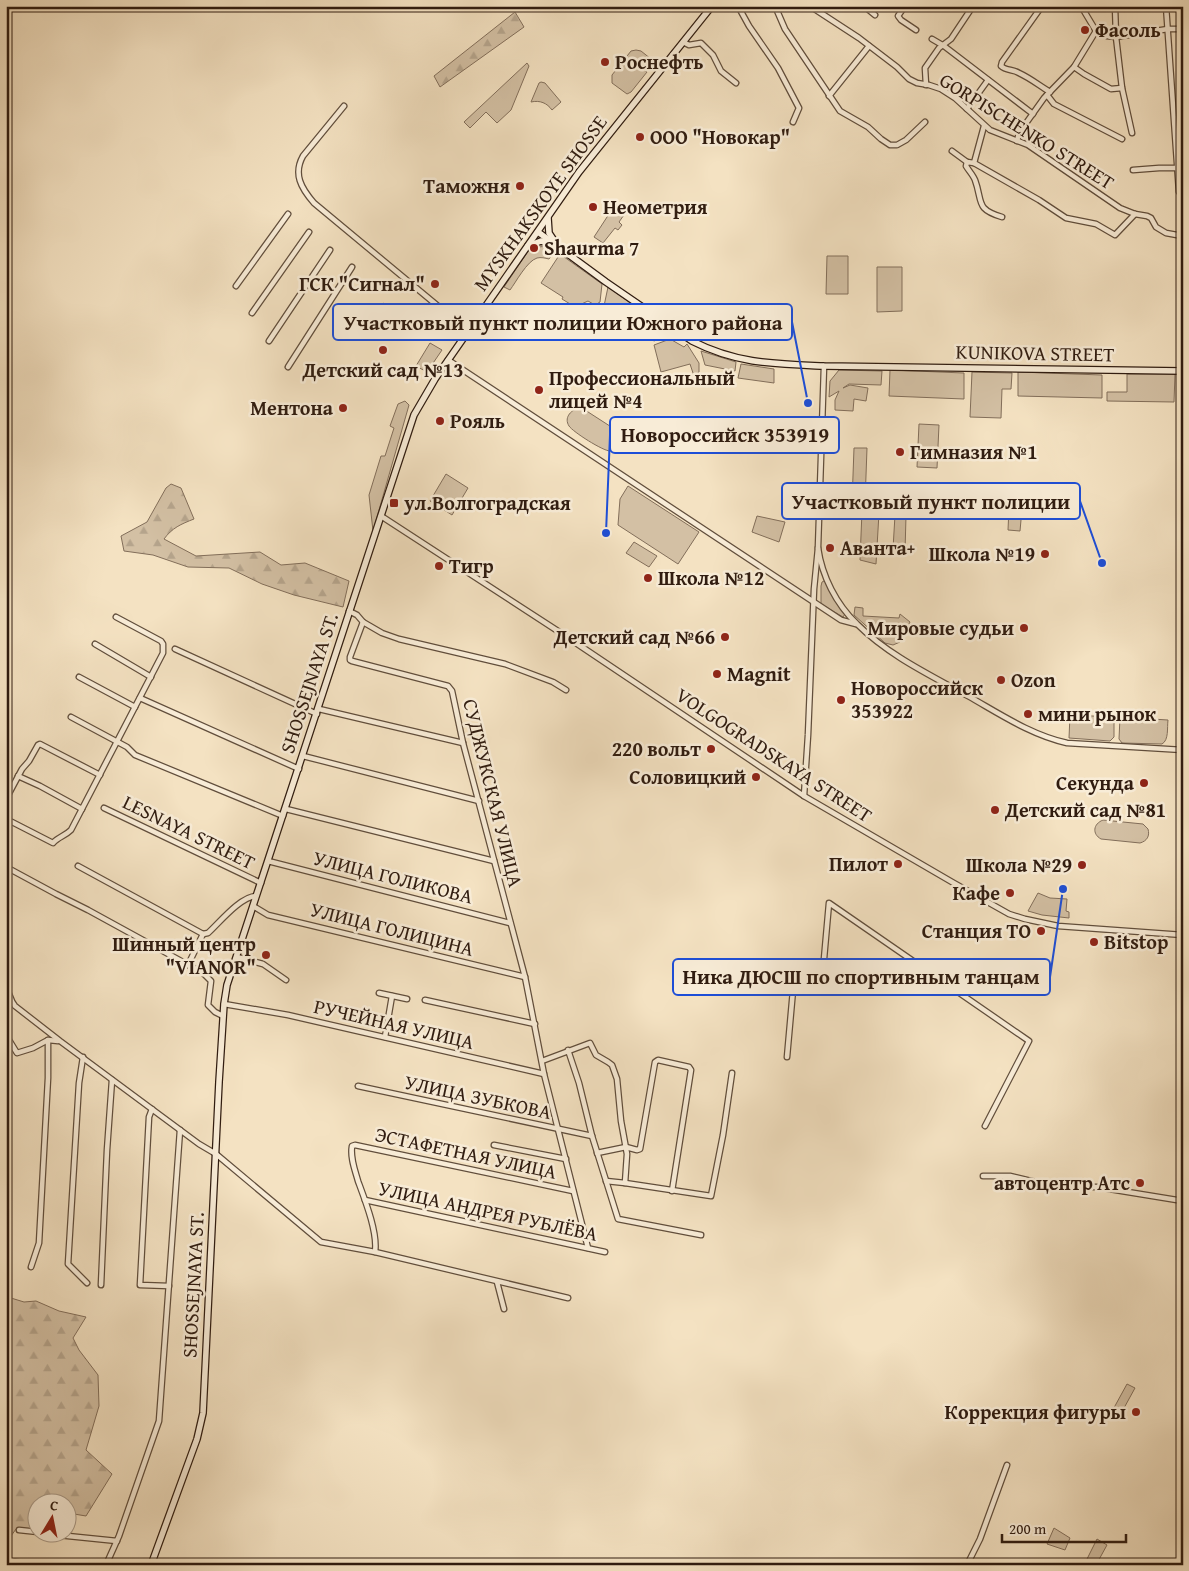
<svg xmlns="http://www.w3.org/2000/svg" width="1189" height="1571" viewBox="0 0 1189 1571" font-family="'Gentium Book Plus',serif">
<defs>
<pattern id="forest-firs" width="22" height="20" patternUnits="userSpaceOnUse" patternTransform="scale(1.25)"><rect width="22" height="20" fill="#d3c0a4"/><path d="M5 1l3.5 6h-7zM16 11l3.5 6h-7z" fill="#b5a48c"/></pattern>
</defs>
<rect width="100%" height="100%" fill="#f4e2c2"/>
<filter id="stains"><feTurbulence type="fractalNoise" baseFrequency=".004" numOctaves="4"/><feColorMatrix values="0 0 0 0 .2 0 0 0 0 .09 0 0 0 0 .02 0 0 0 .5 -.17"/></filter>
<radialGradient id="worn" r=".72"><stop offset=".6" stop-color="#630" stop-opacity="0"/><stop offset="1" stop-color="#630" stop-opacity=".3"/></radialGradient>
<!-- green -->
<g fill="#d3c0a4" stroke="#826e5a">
<path d="M636,50l5,1 10,8 -8,10 4,3 -16,20 -4,2 -15,-11v-8l19,-24z"/>
<path d="M527,63l2,3 -18,44 -14,13 -11,-11 -16,16 -6,-6z"/>
<path d="M541,82l4,1 16,19 -9,8c-5,-7 -12,-10 -21,-8l8,-19z"/>
<path d="M618,206l8,6 -7,10 3,3 -4,5 -3,-2 -12,15 -9,-6 15,-23 3,1z"/>
<path d="M549,246l6,5 -6,8c-4,-1 -8,-2 -12,-1 -10,3 -21,24 -27,32l-6,-3 25,-37 9,-3z"/>
<path d="M560,254l42,30 -2,18 -5,3 -7,-4 -13,6 -13,-8 1,-2 -22,-14z"/>
<path d="M827,256h21v38h-22z"/>
<path d="M877,267h25v44l-25,1z"/>
<path d="M608,287l64,46 -18,8 -50,-35z"/>
<path d="M383,303l26,19 -4,6 -27,-17z"/>
<path d="M670,339l14,8 3,-3 12,19v9l-5,4 -4,-12 -29,8 -7,-27z"/>
<path d="M430,343l12,7 -15,22 -11,-6z"/>
<path d="M701,351l35,11 -1,9 -30,-6z"/>
<path d="M741,364l33,5v14l-36,-5z"/>
<path d="M839,370l43,1 -1,14 -32,-1 -6,4 7,-3 18,3 -2,13 -12,-2 -1,12 -18,-1v-10l4,-9 -10,6 1,-16z"/>
<path d="M890,370l74,3v26l-75,-3z"/>
<path d="M972,372l40,1 -1,16h-9l-1,29 -31,-1z"/>
<path d="M1018,372l84,3v23l-84,-2z"/>
<path d="M1127,374h48l-1,28 -67,-1v-9h20z"/>
<path d="M405,401l4,4 -36,126 -4,-36 12,-39h4l9,-28 -4,-2 8,-22z"/>
<path d="M578,408l7,2 31,20 3,4 1,6c-2,5 -4,10 -10,11 -7,0 -37,-19 -41,-25 -5,-8 1,-15 9,-18z"/>
<path d="M919,424l20,1 -2,43 -20,-1z"/>
<path d="M854,448h13l-2,55h-13z"/>
<path d="M446,474l22,14 -16,27 -22,-14z"/>
<path d="M628,486l71,46 -21,32 -60,-39 2,-26z"/>
<path d="M1009,508l13,1 -2,22 -12,-1z"/>
<path d="M862,511l17,2 -3,51 -16,-4z"/>
<path d="M895,515l11,1 -1,36 -12,-3z"/>
<path d="M757,516l28,6 -6,20 -27,-10z"/>
<path d="M634,542l23,14 -8,11 -23,-14z"/>
<path d="M826,580l6,15 13,19 -2,3 -22,-13v-18l1,-4z"/>
<path d="M855,607l8,1v8l36,2 1,-4 10,8 -10,20 -7,3 -8,-2 -31,-28z"/>
<path d="M1070,715l44,2v20l-4,4 -41,-3z"/>
<path d="M1120,717l48,3c-1,8 1,20 -6,24l-40,-1 -3,-4z"/>
<path d="M1103,820l40,4 5,5c2,7 -1,12 -8,14l-39,-4c-9,-5 -8,-15 2,-19z"/>
<path d="M1038,893l12,5 17,1 -1,12 3,1v6l-27,-3 -14,-4z"/>
<path d="M1127,1384l8,4 -17,31 -8,-4z"/>
<path d="M1054,1528l16,10 -5,12 -18,-6z"/>
<path d="M1097,1539l10,6 -11,20h-12z"/>
</g>
<!-- forest -->
<g fill="url(#forest-firs)" stroke="#826e5a">
<path d="M515,12l9,15 -84,60 -6,-11z"/>
<path d="M171,484l10,4 13,31c-13,5 -22,9 -30,20l32,17 64,-4 21,13 24,-2 44,18 -6,26 -49,-12 -32,-11 -33,-16 -41,-1 -35,-12 -29,-4 -3,-15 26,-14 19,-34z"/>
<path d="M11,1298l13,4 12,-1 23,10 27,6 -13,21 6,12 19,25 1,31 -13,44 26,24 -26,42 -18,-3v-9h-30l-1,26 -21,-1 -10,14v-237z"/>
</g>
<g fill="none" stroke-linecap="round" stroke-linejoin="round">
<defs>
<g id="street">
<path d="M738,6l11,20 29,42 21,40 -6,14"/>
<path d="M775,6l10,23 55,82 28,16 13,12 9,6h7l9,-5 19,-18"/>
<path d="M810,6l49,32 38,29 12,12 8,4 12,2 12,4 14,9 35,32 38,15 92,63 15,6 12,2 4,2 5,9 10,6 11,2 6,2"/>
<path d="M864,6l11,9"/>
<path d="M905,6l-7,10 3,4 15,10"/>
<path d="M1042,6l-40,56 -1,4c5,5 12,3 18,7 11,5 21,13 31,19"/>
<path d="M1081,6l15,25"/>
<path d="M1115,6l1,31 6,51 10,45"/>
<path d="M1166,6l13,186 4,2"/>
<path d="M1096,31l11,5 9,1 52,-8h15"/>
<path d="M932,39l12,7 89,68"/>
<path d="M683,42l6,3 12,-2 12,12 8,16 15,12"/>
<path d="M1074,67l10,7 27,15 11,-1"/>
<path d="M926,85l-1,-17 14,-20 12,-9 22,-33"/>
<path d="M1047,95l7,9 68,35"/>
<path d="M829,96l40,-50"/>
<path d="M344,106l-41,50c-10,18 -2,32 11,47l154,128"/>
<path d="M967,109l21,-29"/>
<path d="M1017,141l2,-8 25,-35 30,-31 22,-36"/>
<path d="M952,151l15,11 7,1 65,37 27,18 30,6 19,11 20,-21"/>
<path d="M967,162l-1,4c3,5 7,9 9,14 8,22 0,29 27,37"/>
<path d="M974,163l10,-37"/>
<path d="M1133,170l26,-2h19"/>
<path d="M236,286l52,-72"/>
<path d="M252,313l57,-81"/>
<path d="M269,341l61,-91"/>
<path d="M448,360l393,260 15,4"/>
<path d="M288,367l64,-100"/>
<path d="M381,516l183,119 240,161 148,86 57,32 16,5 33,7 125,9"/>
<path d="M818,548c4,28 18,56 39,76 31,31 73,51 111,72 32,18 63,39 99,47l116,7"/>
<path d="M349,611l8,4 6,7"/>
<path d="M95,644l56,33"/>
<path d="M175,649l142,65"/>
<path d="M79,677l56,30"/>
<path d="M566,690l-13,-8 -48,-18 -106,-25 -17,-6 -19,-11 -13,35v3l2,1 96,25 4,5 11,52 62,234 19,97 44,174"/>
<path d="M140,698l159,71"/>
<path d="M319,709l144,34"/>
<path d="M71,717l56,30 8,8 148,61"/>
<path d="M303,756l176,45"/>
<path d="M18,776l22,10 42,23"/>
<path d="M804,796l4,-61 6,-146 4,-41 6,-182"/>
<path d="M6,799l16,-30 7,-8 9,-16 2,-1 60,31"/>
<path d="M104,808l157,75"/>
<path d="M286,809l208,52"/>
<path d="M6,821l6,1 41,21c5,-6 12,-7 18,-13l92,-177v-9l-2,-3 -45,-24"/>
<path d="M268,861l242,62"/>
<path d="M78,866l125,68 5,-1c12,-11 32,-36 48,-37"/>
<path d="M6,867l50,27 32,16 115,63 8,8 -3,24 7,7 8,4"/>
<path d="M253,906l15,9 257,62"/>
<path d="M237,957l26,7 23,16"/>
<path d="M188,965l15,-31"/>
<path d="M6,987c4,7 4,13 9,19l45,35 139,103 17,10 105,88 54,10 193,46"/>
<path d="M379,993l28,6"/>
<path d="M425,1000l110,24"/>
<path d="M224,1004l64,11 256,59"/>
<path d="M385,1037l7,-41"/>
<path d="M6,1038l3,2 8,13 16,-5 15,-8 10,1"/>
<path d="M568,1050l11,33 13,53 26,83 83,16"/>
<path d="M83,1057l-4,26 -11,181 19,19"/>
<path d="M787,1057l8,-89 28,2 6,-67 200,138 -44,85"/>
<path d="M542,1061l48,-18 6,12 12,7 4,3 5,14 4,42 6,33 -2,29"/>
<path d="M358,1086l234,50"/>
<path d="M152,1109l-3,8 -9,168 29,1"/>
<path d="M494,1145l72,14"/>
<path d="M597,1153l29,-6 11,3 3,-1 15,-87 3,-2 31,7 2,3 -19,121"/>
<path d="M983,1176h27l46,11h41l86,14"/>
<path d="M606,1181l19,2 86,13 12,-61 9,-62"/>
<path d="M365,1200l240,52"/>
<path d="M375,1252c3,-19 -10,-52 -17,-71 -3,-11 -8,-23 -6,-35l3,-1 218,46"/>
<path d="M31,1267l8,-24 9,-165v-38"/>
<path d="M497,1282l7,27"/>
<path d="M101,1285l6,-135 5,-70"/>
<path d="M19,1530l19,2"/>
<path d="M48,1534l69,7"/>
<path d="M15,1562l34,3"/>
<path d="M106,1565l13,-29 40,-115 21,-291"/>
<path d="M967,1565l13,-26 27,-74"/>
</g>
<g id="secondary">
<path d="M548,218l1,15 6,9"/>
<path d="M538,232l68,50 86,59c45,23 83,23 132,25l359,5"/>
<path d="M528,246l13,-5 12,3"/>
<path d="M151,1565l46,-126 6,-26 16,-331 5,-78 3,-19 187,-570 21,-36 144,-207 133,-166"/>
</g>
</defs>
<!-- street casing -->
<use href="#street" stroke="#614e3c" stroke-width="7"/>
<!-- secondary casing -->
<use href="#secondary" stroke="#301c10" stroke-width="8"/>
<!-- street -->
<use href="#street" stroke="#f8ecd7" stroke-width="4.5"/>
<!-- secondary -->
<use href="#secondary" stroke="#f8ecd7" stroke-width="5.5"/>
</g>
<!-- markers -->
<g fill="#8f2418" stroke="#f8ecd7" stroke-width="2">
<circle cx="1085" cy="30" r="5"/>
<circle cx="605" cy="62" r="5"/>
<circle cx="640" cy="137" r="5"/>
<circle cx="520" cy="186" r="5"/>
<circle cx="593" cy="207" r="5"/>
<circle cx="534" cy="248" r="5"/>
<circle cx="435" cy="284" r="5"/>
<circle cx="383" cy="350" r="5"/>
<circle cx="539" cy="390" r="5"/>
<circle cx="343" cy="408" r="5"/>
<circle cx="440" cy="421" r="5"/>
<circle cx="900" cy="452" r="5"/>
<rect x="389" y="498" width="10" height="10" rx="2.5"/>
<circle cx="830" cy="548" r="5"/>
<circle cx="1045" cy="554" r="5"/>
<circle cx="439" cy="566" r="5"/>
<circle cx="648" cy="578" r="5"/>
<circle cx="1024" cy="628" r="5"/>
<circle cx="725" cy="637" r="5"/>
<circle cx="717" cy="674" r="5"/>
<circle cx="1001" cy="680" r="5"/>
<circle cx="841" cy="700" r="5"/>
<circle cx="1028" cy="714" r="5"/>
<circle cx="711" cy="749" r="5"/>
<circle cx="756" cy="777" r="5"/>
<circle cx="1144" cy="783" r="5"/>
<circle cx="995" cy="810" r="5"/>
<circle cx="898" cy="864" r="5"/>
<circle cx="1082" cy="865" r="5"/>
<circle cx="1010" cy="893" r="5"/>
<circle cx="1041" cy="931" r="5"/>
<circle cx="1094" cy="942" r="5"/>
<circle cx="266" cy="955" r="5"/>
<circle cx="1140" cy="1183" r="5"/>
<circle cx="1136" cy="1412" r="5"/>
</g>
<g text-anchor="middle" stroke-width="5" stroke-linejoin="round" paint-order="stroke">
<!-- poi labels -->
<g font-size="20" font-weight="bold" fill="#301c10" stroke="#f8ecd7" text-anchor="start">
<text x="1095" y="37">Фасоль</text>
<text x="615" y="69">Роснефть</text>
<text x="650" y="144">ООО "Новокар"</text>
<text x="510" y="193" text-anchor="end">Таможня</text>
<text x="603" y="214">Неометрия</text>
<text x="544" y="255">Shaurma 7</text>
<text x="425" y="291" text-anchor="end">ГСК "Сигнал"</text>
<text x="383" y="377" text-anchor="middle">Детский сад №13</text>
<text x="549" y="385">Профессиональный<tspan x="549" dy="23">лицей №4</tspan></text>
<text x="333" y="415" text-anchor="end">Ментона</text>
<text x="450" y="428">Рояль</text>
<text x="910" y="459">Гимназия №1</text>
<text x="404" y="510">ул.Волгоградская</text>
<text x="840" y="555">Аванта+</text>
<text x="1035" y="561" text-anchor="end">Школа №19</text>
<text x="449" y="573">Тигр</text>
<text x="658" y="585">Школа №12</text>
<text x="1014" y="635" text-anchor="end">Мировые судьи</text>
<text x="715" y="644" text-anchor="end">Детский сад №66</text>
<text x="727" y="681">Magnit</text>
<text x="1011" y="687">Ozon</text>
<text x="851" y="695">Новороссийск<tspan x="851" dy="23">353922</tspan></text>
<text x="1038" y="721">мини рынок</text>
<text x="701" y="756" text-anchor="end">220 вольт</text>
<text x="746" y="784" text-anchor="end">Соловицкий</text>
<text x="1134" y="790" text-anchor="end">Секунда</text>
<text x="1005" y="817">Детский сад №81</text>
<text x="888" y="871" text-anchor="end">Пилот</text>
<text x="1072" y="872" text-anchor="end">Школа №29</text>
<text x="1000" y="900" text-anchor="end">Кафе</text>
<text x="1031" y="938" text-anchor="end">Станция ТО</text>
<text x="1104" y="949">Bitstop</text>
<text x="256" y="951" text-anchor="end">Шинный центр<tspan x="256" dy="23">"VIANOR"</tspan></text>
<text x="1130" y="1190" text-anchor="end">автоцентр Атс</text>
<text x="1126" y="1419" text-anchor="end">Коррекция фигуры</text>
</g>
<!-- street labels -->
<g font-size="20" fill="#301c10" stroke="#f8ecd7">
<text transform="translate(1027 131) rotate(32)" y="7">GORPISCHENKO STREET</text>
<text transform="translate(540 203) rotate(-54)" y="7">MYSKHAKSKOYE SHOSSE</text>
<text transform="translate(1035 353) rotate(1)" y="7">KUNIKOVA STREET</text>
<text transform="translate(309 683) rotate(-72)" y="7">SHOSSEJNAYA ST.</text>
<text transform="translate(774 755) rotate(33)" y="7">VOLGOGRADSKAYA STREET</text>
<text transform="translate(493 793) rotate(76)" y="7">СУДЖУКСКАЯ УЛИЦА</text>
<text transform="translate(189 832) rotate(26)" y="7">LESNAYA STREET</text>
<text transform="translate(393 877) rotate(14)" y="7">УЛИЦА ГОЛИКОВА</text>
<text transform="translate(392 929) rotate(14)" y="7">УЛИЦА ГОЛИЦИНА</text>
<text transform="translate(394 1024) rotate(13)" y="7">РУЧЕЙНАЯ УЛИЦА</text>
<text transform="translate(478 1097) rotate(12)" y="7">УЛИЦА ЗУБКОВА</text>
<text transform="translate(466 1153) rotate(12)" y="7">ЭСТАФЕТНАЯ УЛИЦА</text>
<text transform="translate(488 1211) rotate(12)" y="7">УЛИЦА АНДРЕЯ РУБЛЁВА</text>
<text transform="translate(193 1285) rotate(-87)" y="7">SHOSSEJNAYA ST.</text>
</g>
</g>
<!-- callouts -->
<path fill="none" stroke="#1d4ed8" stroke-width="2" d="M808 403L792 322M606 533L610 435M1102 563L1080 501M1063 889L1050 977"/>
<g fill="#1d4ed8" stroke="#f8ecd7" stroke-width="2">
<circle cx="808" cy="403" r="5"/>
<circle cx="606" cy="533" r="5"/>
<circle cx="1102" cy="563" r="5"/>
<circle cx="1063" cy="889" r="5"/>
</g>
<g fill="#f8ecd7" stroke="#1d4ed8" stroke-width="2">
<rect x="333" y="304" width="459" height="36" rx="5"/>
<rect x="610" y="417" width="229" height="36" rx="5"/>
<rect x="782" y="483" width="298" height="36" rx="5"/>
<rect x="673" y="959" width="377" height="36" rx="5"/>
</g>
<g font-size="21" text-anchor="middle" font-weight="bold" fill="#301c10">
<text x="563" y="330">Участковый пункт полиции Южного района</text>
<text x="725" y="442">Новороссийск 353919</text>
<text x="931" y="509">Участковый пункт полиции</text>
<text x="861" y="984">Ника ДЮСШ по спортивным танцам</text>
</g>
<!-- margin -->
<rect width="1189" height="1571" fill="none" stroke="#f4e2c2" stroke-width="25"/>
<rect x="8" y="8" width="1174" height="1556" fill="none" stroke="#301c10" stroke-width="2.5"/>
<rect x="12" y="12" width="1164" height="1546" fill="none" stroke="#301c10"/>
<!-- north arrow -->
<g transform="translate(52 1518) rotate(10)"><circle r="24" fill="#f8ecd7" stroke="#a89987"/>
<path d="M0-4L9 19L0 12L-9 19Z" fill="#8f2418"/>
<text y="-8" font-size="14" font-weight="bold" text-anchor="middle" fill="#301c10">С</text>
</g>
<!-- scale -->
<path d="M1002 1534v8h124v-8" fill="none" stroke="#301c10" stroke-width="2.5"/>
<text x="1009" y="1534" font-size="15" fill="#301c10" stroke="#f8ecd7" stroke-width="4" paint-order="stroke">200 m</text>
<rect width="100%" height="100%" filter="url(#stains)"/>
<rect width="100%" height="100%" fill="url(#worn)"/>
</svg>
